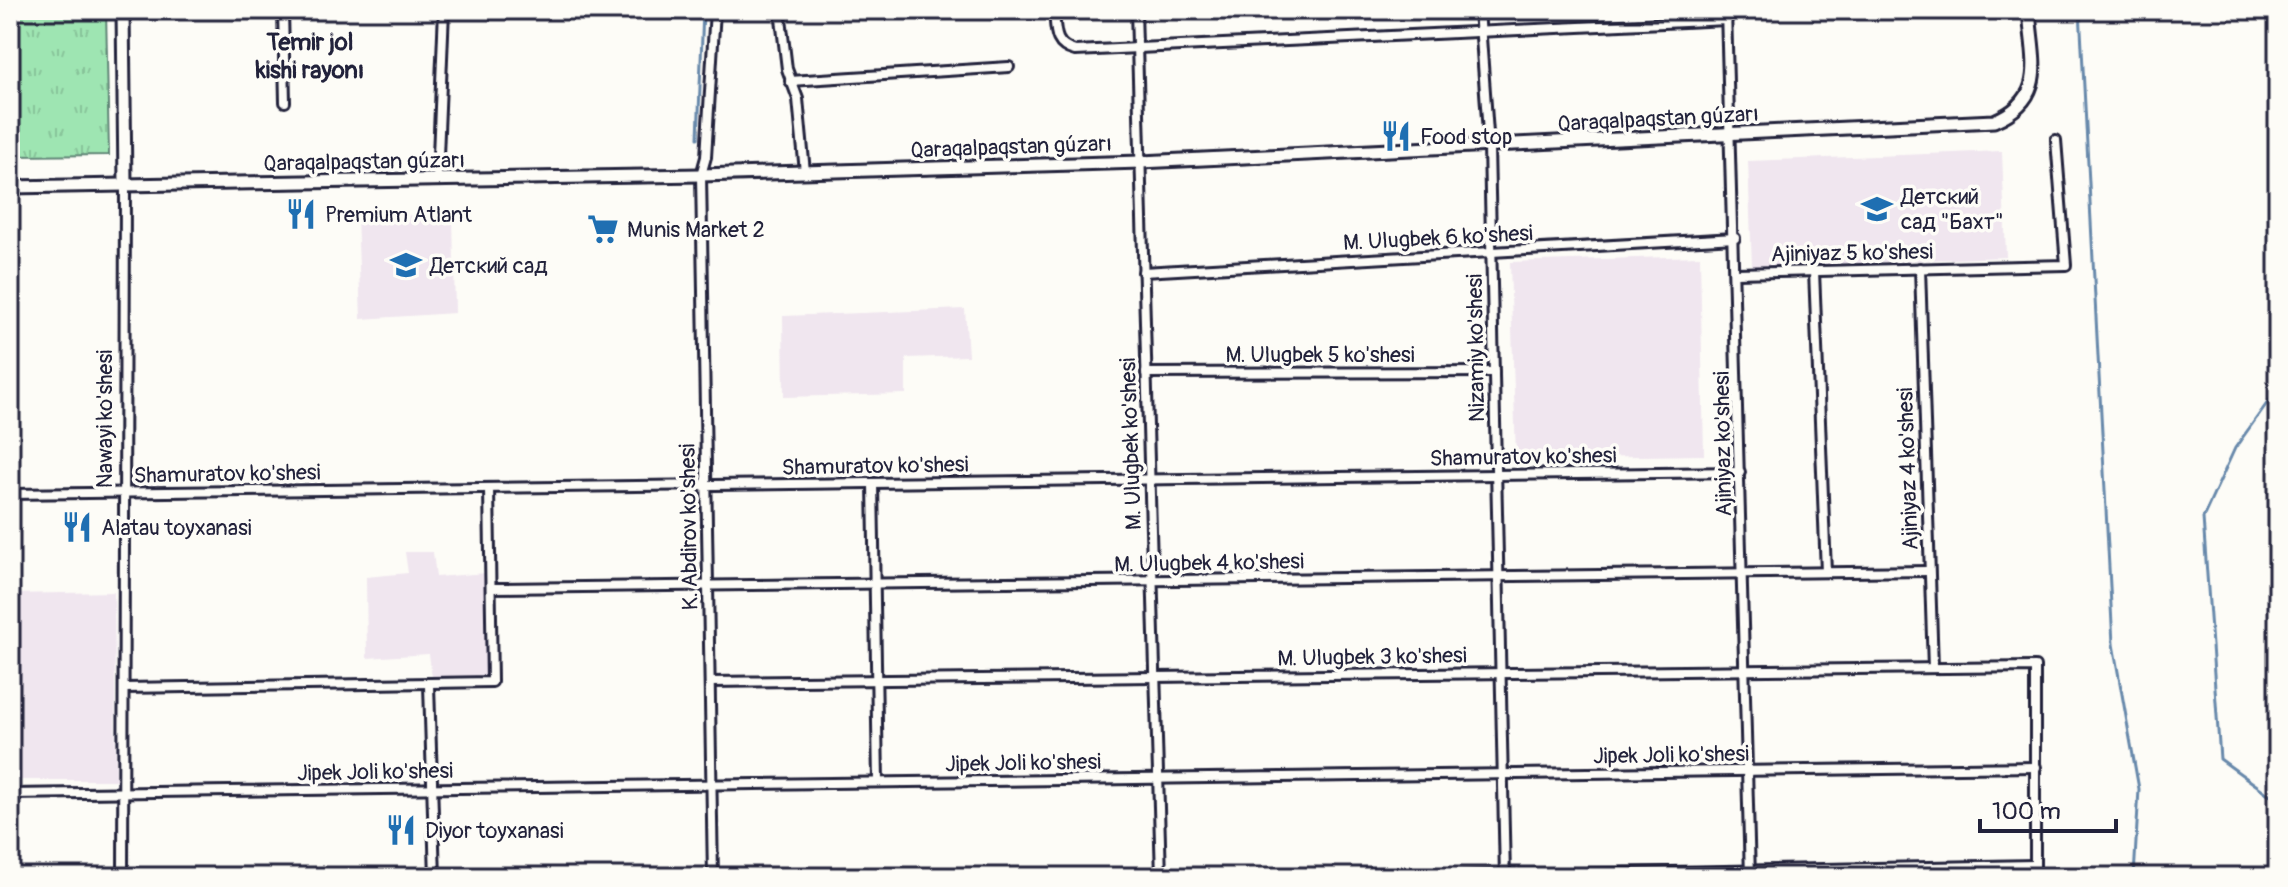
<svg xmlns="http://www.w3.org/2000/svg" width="2288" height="887" viewBox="0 0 2288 887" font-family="Pangolin,sans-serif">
<defs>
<pattern id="grass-tufts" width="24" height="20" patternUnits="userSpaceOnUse" patternTransform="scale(2)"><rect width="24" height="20" fill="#9ee5b2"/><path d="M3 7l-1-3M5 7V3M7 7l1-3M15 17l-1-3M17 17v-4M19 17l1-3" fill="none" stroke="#88c49a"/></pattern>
</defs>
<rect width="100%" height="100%" fill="#fdfcf7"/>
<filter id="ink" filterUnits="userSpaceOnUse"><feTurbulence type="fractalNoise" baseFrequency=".0125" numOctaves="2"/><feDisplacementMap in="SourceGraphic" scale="16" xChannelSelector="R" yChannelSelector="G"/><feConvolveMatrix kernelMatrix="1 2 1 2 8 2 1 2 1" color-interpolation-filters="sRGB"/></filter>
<g filter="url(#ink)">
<!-- built -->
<g fill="#f0e6ef">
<path d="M2002,151l4,106 -254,10 -4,-106z"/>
<path d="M453,215l2,98 -94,6 -4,-103z"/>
<path d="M1700,256l4,199 -188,3 -6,-196z"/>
<path d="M965,309l3,47 -62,2v36l-122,3 -1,-81z"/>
<path d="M405,552h28l3,25 50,-4 2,103 -56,2 -3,-24 -62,4 -1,-81 42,-4z"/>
<path d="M114,592l2,188h-106v-186z"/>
</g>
<!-- grass -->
<path fill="url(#grass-tufts)" stroke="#608476" stroke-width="2" d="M10,10h96l3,145 -99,1z"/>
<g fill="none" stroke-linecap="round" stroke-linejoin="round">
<!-- stream -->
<g stroke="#6889ab" stroke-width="3">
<path d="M2080,10l33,634 26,145 -5,88"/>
<path d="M698,138l5,-128"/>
<path d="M2278,388l-43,60 -32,70 17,241 58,42"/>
</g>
<defs>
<g id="street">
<path d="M283,10l2,92"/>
<path d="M780,10l7,59 11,30 7,73"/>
<path d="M1054,10c2,19 -1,36 21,41l652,-31"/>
<path d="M1136,10l25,867"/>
<path d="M1479,10l10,137 16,730"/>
<path d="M1726,10l24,867"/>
<path d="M790,81l219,-14"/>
<path d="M437,180l7,-170"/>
<path d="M1920,268l13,400"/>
<path d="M1814,271l12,301"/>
<path d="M1143,272l592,-34"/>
<path d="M1736,273l330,-8 -10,-125"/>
<path d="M1146,373l348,-1"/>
<path d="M873,483l5,299"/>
<path d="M10,494l1730,-22"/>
<path d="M491,588l1437,-17"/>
<path d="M710,682l1325,-15v210"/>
<path d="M429,685l6,192"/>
<path d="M124,688l368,-6 -3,-194"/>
<path d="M10,794l2026,-27"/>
<path d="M123,877l2,-693"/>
<path d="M713,877l-12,-702 5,-18 9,-147"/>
<path d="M1404,877l631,-12"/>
</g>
<g id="secondary">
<path d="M123,10l2,174"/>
<path d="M10,187l691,-12 440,-13 853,-41c55,-23 38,-62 35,-111"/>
</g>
</defs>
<!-- street casing -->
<use href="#street" stroke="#22223b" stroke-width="14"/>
<!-- secondary casing -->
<use href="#secondary" stroke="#22223b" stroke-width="17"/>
<!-- street -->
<use href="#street" stroke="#fdfcf7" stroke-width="8"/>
<!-- secondary -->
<use href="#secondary" stroke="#fdfcf7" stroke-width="11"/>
</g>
</g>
<!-- icons -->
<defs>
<symbol id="restaurant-bare" viewBox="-9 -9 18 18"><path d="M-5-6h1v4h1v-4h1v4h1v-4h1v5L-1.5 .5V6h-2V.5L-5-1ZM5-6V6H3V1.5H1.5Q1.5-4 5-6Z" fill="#1f6fb2" stroke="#fdfcf7" stroke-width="2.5" paint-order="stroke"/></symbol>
<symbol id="school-bare" viewBox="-9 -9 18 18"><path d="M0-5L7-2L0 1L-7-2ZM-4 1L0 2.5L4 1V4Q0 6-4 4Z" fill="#1f6fb2" stroke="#fdfcf7" stroke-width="2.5" paint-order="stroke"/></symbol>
<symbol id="supermarket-bare" viewBox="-9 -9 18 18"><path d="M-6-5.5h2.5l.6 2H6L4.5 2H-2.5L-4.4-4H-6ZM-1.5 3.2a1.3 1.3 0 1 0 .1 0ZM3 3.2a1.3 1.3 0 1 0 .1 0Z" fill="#1f6fb2" stroke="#fdfcf7" stroke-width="2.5" paint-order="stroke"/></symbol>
</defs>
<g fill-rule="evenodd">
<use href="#restaurant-bare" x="1374" y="114" width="44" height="44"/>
<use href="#school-bare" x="1855" y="187" width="44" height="44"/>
<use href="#restaurant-bare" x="279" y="192" width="44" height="44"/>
<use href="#supermarket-bare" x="581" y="207" width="44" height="44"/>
<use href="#school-bare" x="384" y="243" width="44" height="44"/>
<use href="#restaurant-bare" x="55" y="505" width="44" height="44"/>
<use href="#restaurant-bare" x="379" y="808" width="44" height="44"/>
</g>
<g text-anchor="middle" stroke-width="7" stroke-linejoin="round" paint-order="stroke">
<!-- street labels -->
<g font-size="22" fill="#22223b" stroke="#fdfcf7">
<text transform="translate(1658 118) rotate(-3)" y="8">Qaraqalpaqstan gúzarı</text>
<text transform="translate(1011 146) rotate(-2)" y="8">Qaraqalpaqstan gúzarı</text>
<text transform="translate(364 161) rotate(-1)" y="8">Qaraqalpaqstan gúzarı</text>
<text transform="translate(1438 237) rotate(-3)" y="8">M. Ulugbek 6 ko'shesi</text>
<text transform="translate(1852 252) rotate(-1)" y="8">Ajiniyaz 5 ko'shesi</text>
<text transform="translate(1475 348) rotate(-91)" y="8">Nizamiy ko'shesi</text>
<text x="1320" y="362">M. Ulugbek 5 ko'shesi</text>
<text transform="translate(104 419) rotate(-90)" y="8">Nawayi ko'shesi</text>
<text transform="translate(1130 444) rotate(-92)" y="8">M. Ulugbek ko'shesi</text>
<text transform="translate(1722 444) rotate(-91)" y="8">Ajiniyaz ko'shesi</text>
<text transform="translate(1523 456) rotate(-1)" y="8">Shamuratov ko'shesi</text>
<text transform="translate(875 465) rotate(-1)" y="8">Shamuratov ko'shesi</text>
<text transform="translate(1907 469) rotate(-92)" y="8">Ajiniyaz 4 ko'shesi</text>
<text transform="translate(227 473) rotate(-1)" y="8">Shamuratov ko'shesi</text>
<text transform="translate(688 527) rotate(-91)" y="8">K. Abdirov ko'shesi</text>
<text transform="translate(1209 562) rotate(-1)" y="8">M. Ulugbek 4 ko'shesi</text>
<text transform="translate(1372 656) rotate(-1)" y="8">M. Ulugbek 3 ko'shesi</text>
<text transform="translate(1671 754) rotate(-1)" y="8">Jipek Joli ko'shesi</text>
<text transform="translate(1023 762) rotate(-1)" y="8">Jipek Joli ko'shesi</text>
<text transform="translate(375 771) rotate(-1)" y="8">Jipek Joli ko'shesi</text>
</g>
<!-- poi labels -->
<g font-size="22" fill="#22223b" stroke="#fdfcf7" text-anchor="start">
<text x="1420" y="144">Food stop</text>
<text x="1901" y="204">Детский<tspan x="1901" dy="25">сад "Бахт"</tspan></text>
<text x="325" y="222">Premium Atlant</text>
<text x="627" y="237">Munis Market 2</text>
<text x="430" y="273">Детский сад</text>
<text x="101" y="535">Alatau toyxanasi</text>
<text x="425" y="838">Diyor toyxanasi</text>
</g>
<!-- neighbourhood labels -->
<g font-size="24" font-weight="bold" fill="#22223b" stroke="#fdfcf7">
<text x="310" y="50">Temir jol<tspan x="310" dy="28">kishi rayonı</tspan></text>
</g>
</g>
<!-- margin -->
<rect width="2288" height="887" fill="none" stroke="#fdfcf7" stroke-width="40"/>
<rect x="20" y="20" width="2248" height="847" fill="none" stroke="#22223b" stroke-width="3" filter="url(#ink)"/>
<!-- scale -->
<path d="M1980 819v12h136v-12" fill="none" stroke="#22223b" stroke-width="4"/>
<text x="1992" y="819" font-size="24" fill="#22223b" stroke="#fdfcf7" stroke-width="6" paint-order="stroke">100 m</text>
</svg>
